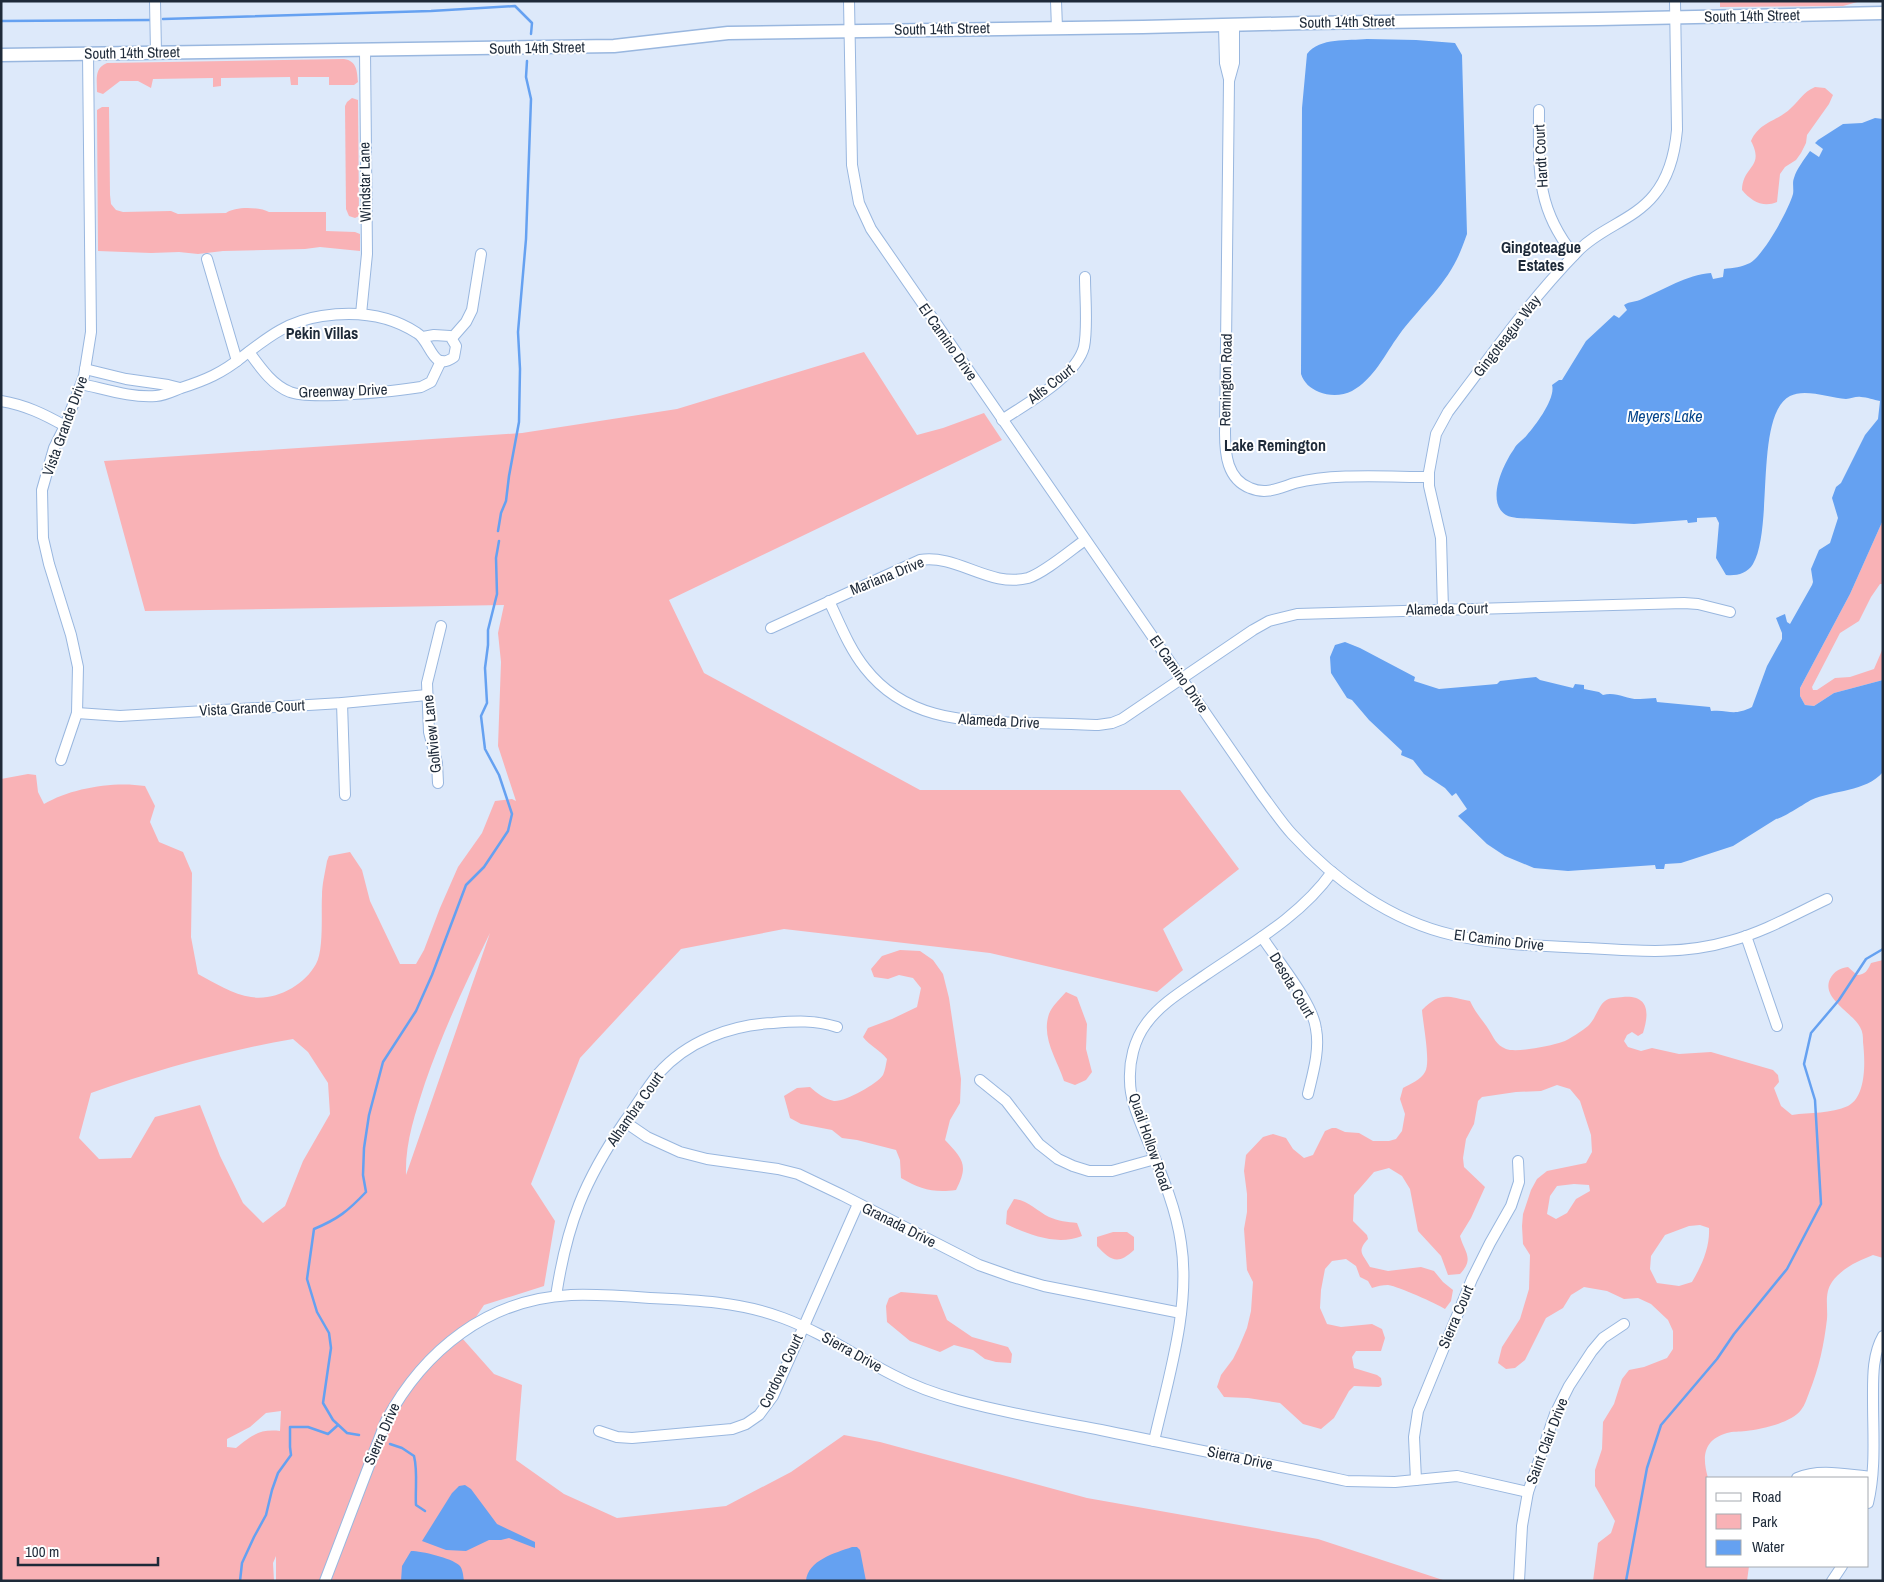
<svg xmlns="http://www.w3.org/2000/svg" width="1884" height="1582" viewBox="0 0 1884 1582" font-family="'Archivo Narrow',sans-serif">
<rect width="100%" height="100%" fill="#dde9fa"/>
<!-- green -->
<g fill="#f9b2b6" fill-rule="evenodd">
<path d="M1720,1h141l-18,5 -123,1z"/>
<path d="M344,59c13,2 13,12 14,23l-4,3h-25v-8h-31v8h-7l-1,-8 -69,1v8l-8,1v-9l-60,1 -2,9 -13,-7h-18l-17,13 -6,-2c0,-12 -3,-24 10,-29z"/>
<path d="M1815,87l10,1 8,7 -4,9 -22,31 -1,8 -5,10 -5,7 -11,7 -5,7 -3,28c-14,6 -26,-1 -35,-12 1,-25 23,-22 9,-49 9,-20 26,-19 40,-33 10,-9 11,-15 24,-21z"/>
<path d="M352,98l6,2 1,116 -4,2 -6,-2 -3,-7 -1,-103 2,-4z"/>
<path d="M102,107h7l1,88 1,9 5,6 7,2 48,-1 7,3 48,-1c9,-7 34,-6 43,-1h57v19l29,1 5,2v17l-40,-4 -15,2 -82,2 -25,3 -19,-2 -28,1 -53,-2 -1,-141z"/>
<path d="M864,352l53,83 26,-7 41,-15 18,27 -333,160 35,73 216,117h260l59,79 -76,60 20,41 -26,22 -167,-39 -206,-24 -103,20 -101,109 -49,126 24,37 -11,65 -60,19 -22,33 32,36 28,11 -6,75 48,34 53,24 109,-12 65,-34 53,-37 36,7 207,56 231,41 128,42h-1170v-25l-3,7 1,18h-273v-802l27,-5 8,1 2,17 6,12c27,-16 70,-23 101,-18l10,20 -5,16 9,20 24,10 9,21 -1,64 7,37c15,8 36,21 53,23 24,4 53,-11 65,-33 8,-14 5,-51 6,-68 0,-12 3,-23 5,-35l2,-5 21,-4 12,18 8,31 30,63h16l8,-14 16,-42 18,-41 24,-34 13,-32 17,-2 4,2 -18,-55 3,-84 -3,-29 6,-28 -359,6 -41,-150 418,-28 155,-24zM490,933l-84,242c-1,-32 9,-61 19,-92 18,-52 41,-101 65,-150zM293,1039l15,13 20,31 2,31 -27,47 -18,45 -22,17 -20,-20 -23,-47 -20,-51 -45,12 -24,41 -32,1 -20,-21 12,-45c65,-23 133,-42 202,-54zM281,1411l-1,20c-21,-2 -28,4 -44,17l-9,-1v-8l23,-12 16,-14z"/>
<path d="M1883,520v64h-3l-9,13 -12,24 -19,12 -28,54 1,3h4l18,-12 15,-1 24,-8 9,-21v32l-49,13 -20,13 -9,-1 -5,-9v-8l50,-94z"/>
<path d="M900,950l20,1 13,9 10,14 6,24 12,81 -1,24 -10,17 -5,20c18,19 24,25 11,50 -23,3 -36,-1 -55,-12l-1,-18 -4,-10 -39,-10 -15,-2 -10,-8 -31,-6 -11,-6 -6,-22 13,-8 13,-1c7,6 14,12 24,14 11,1 43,-17 49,-26 2,-4 3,-11 4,-16 -7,-9 -17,-13 -24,-22l5,-9 24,-9 25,-12 4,-19 -8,-10 -14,-3 -11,4 -14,-2 -3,-8 11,-13z"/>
<path d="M1883,960v298l-10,-3c-15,6 -31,13 -41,27 -8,12 -4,24 -5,37 -3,26 -8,49 -18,74 -2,5 -4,12 -8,17 -10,13 -39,19 -55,21 -7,1 -13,0 -19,2 -24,7 -25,24 -19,45v88h41l-2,15h-154l5,-38 13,-10 4,-12 -20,-35v-16l7,-21 1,-27 11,-18 8,-25 7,-9 15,-3 23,-9 6,-9v-18l-5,-11 -17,-16 -13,-6 -14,1 -17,-8 -23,-4 -13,8 -8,13 -17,10 -21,42 -10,8 -9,1 -8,-6 4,-16 18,-28 9,-30 1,-34 -7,-11 -1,-18 1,-12 8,-24 6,-11 10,-8 39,-8 6,-11 -1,-17 -11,-34 -10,-12 -13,-4 -16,6 -25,1 -34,5 -4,4 -4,23 -8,15 -3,19 1,9 21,20 -14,31 -11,18c4,16 15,22 0,38l-12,1 -7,-19 -23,-25 -8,-42 -8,-13 -13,-8 -15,4 -20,23 -1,26 14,14 1,4c-12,13 -5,15 2,28l18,4 33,-4 13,4 9,11 10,8 -2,11 -6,8c-10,-6 -45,-22 -57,-24 -6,0 -10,1 -16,3l-4,-7 -8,-4 -4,-11 -10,-7 -14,2 -7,8 -4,21 -1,18 7,16 14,3 31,-3 10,5 3,9 -4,13h-25l-4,6 2,11 23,7 4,3 1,7 -3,2 -25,-1 -5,5 -15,27 -13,11 -18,-5 -23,-21 -32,-5 -24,-1 -7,-10 4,-12 12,-16 6,-12 8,-19 4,-17 2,-29 -6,-12 -3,-41 3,-17v-18l-3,-23 2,-16 17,-18 10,-3 13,4 7,11 11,9 9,-3 12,-24 7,-3h4l9,4 14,1 14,8h16l7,-2 6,-8 3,-17 -5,-15 3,-11c7,-4 18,-8 22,-16 6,-9 -2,-48 -3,-62 18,-18 24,-14 48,-9 6,13 12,18 19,29 5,8 7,15 17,19 10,4 45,-3 56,-7 7,-2 21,-12 26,-16 7,-6 11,-21 17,-25 5,-4 12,-3 18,-4 27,-2 26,17 20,36l-5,3 -6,-4 -5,3 -3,6 4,6 13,4 11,-3 27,6 32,-2 62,18 5,5 1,7 -5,6 7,18 11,9c18,-3 39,-1 56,-9 19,-10 17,-46 15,-64 0,-5 0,-10 -3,-15 -8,-15 -39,-29 -30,-48 4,-8 10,-11 18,-12l9,8c8,0 11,-5 14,-12zM1574,1184l15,1 1,6 -14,8 -9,14 -11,6 -9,-5 3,-18 7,-10zM1700,1225l9,3c1,19 -7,37 -17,54l-13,4 -22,-3 -7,-14 1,-13 14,-21 24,-9z"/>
<path d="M1066,992l11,5 10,27 -1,25 6,23 -6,8 -11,5 -11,-4c-7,-22 -23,-43 -15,-67 3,-8 12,-16 17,-22z"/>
<path d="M1014,1199c14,1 23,12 35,18 9,4 19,5 28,6l5,13c-25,10 -53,-1 -76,-12l1,-13z"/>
<path d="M1113,1232h14l7,5v13c-16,15 -23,11 -37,-4v-9z"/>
<path d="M901,1292l36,3 10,25 25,17 36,10 4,7 -1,9 -15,-1 -11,-3 -12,-9 -19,-5 -14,7 -30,-11 -23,-19 -1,-16 3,-8z"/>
</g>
<!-- water -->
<g fill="#65a1f1">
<path d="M1367,39l49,1 39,3 7,12 5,179c-3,8 -6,17 -10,25 -14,29 -40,51 -58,76 -14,19 -25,44 -47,56 -10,5 -23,5 -33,1 -9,-4 -15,-9 -18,-18l1,-266 5,-54c13,-17 41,-13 60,-15z"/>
<path d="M1875,118l8,1v401l-33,74 -50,94v8l5,9 9,1 20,-13 49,-13v92c-17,20 -50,18 -72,28 -7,4 -30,19 -35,19l-43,27 -52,17 -16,1 -1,5h-8l-1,-4 -87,6 -34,-3 -29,-12 -18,-12 -29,-28 9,-7 -11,-16 -4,3 -7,-8 -21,-14 -11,-14 -12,-5 1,-4 -33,-31 -17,-20 -5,-2 -16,-25 -1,-16 5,-12 10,-3 15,6 55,29 -1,4 25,8 58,-5 3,-3 36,-4 4,3 33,8 2,-4 9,1v4l15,3 4,3c13,-4 24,5 37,4 6,0 10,-1 16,-1l1,4 53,5 1,4c18,-2 21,6 41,-4l15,-41 15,-27v-6l-6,-15 9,-4 2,8 3,2 22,-39 1,-3 -2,-13 8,-19 11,-7 8,-25 -6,-20 4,-11 5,-4 24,-48 13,-16 2,-18c-6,-1 -13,-4 -19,-4 -5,-1 -10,2 -15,2 -16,-1 -41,-11 -56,-3 -36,19 -16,132 -37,168 -6,10 -17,12 -27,11l-10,-17 3,-35 -3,-6 -19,1v4l-9,1 -1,-3 -53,4 -117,-6c-3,-1 -8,-1 -11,-3 -21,-13 -2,-52 8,-66 3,-6 9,-9 13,-14 9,-10 29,-37 25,-50l7,-5h3l24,-39 28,-26 5,3 8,-8 -3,-5c6,-4 12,-3 18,-6 23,-10 44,-24 69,-26l2,6 10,-2 1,-8c9,-1 18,-2 26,-6 14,-8 39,-54 43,-69 1,-5 -1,-11 1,-16 3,-10 10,-18 16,-27l9,6 4,-8 -8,-6 3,-3 25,-16 19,-1z"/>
<path d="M465,1485l6,4 26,35 38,18v6l-26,-10 -8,2h-12l-23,11 -20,-1 -24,-9 30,-48 7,-7z"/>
<path d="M852,1547h5l3,3 6,31h-60c2,-21 29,-28 46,-34z"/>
<path d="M411,1551c11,0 40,7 48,14 4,4 4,10 5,16h-63l1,-15z"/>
</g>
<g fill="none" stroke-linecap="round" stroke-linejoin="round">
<!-- stream -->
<g stroke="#65a1f1" stroke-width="2.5">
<path d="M163,19l268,-8 84,-5 17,17 -1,11"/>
<path d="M1,21l149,-1"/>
<path d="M498,531l3,-18 5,-12 3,-25 10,-54 1,-53 -2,-37 8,-93 5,-140 -5,-22 1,-16"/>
<path d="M359,1435l-12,-2 -14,-13 -10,-17 8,-55 -2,-15 -12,-21 -10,-33 7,-50c24,-10 34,-18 52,-37l-3,-17 1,-27 5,-33 14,-53 33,-51 16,-36 34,-90 18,-18 24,-36 4,-17 -13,-39 -14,-26 -4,-33 6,-13 -2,-35 3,-23v-15l9,-36 -1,-36 3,-17"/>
<path d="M390,1444l12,4 12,8c4,16 1,33 2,49l9,6"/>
<path d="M240,1581l2,-18 12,-26 12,-22 6,-25 6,-17 13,-18 -1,-8v-20h18l20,7 10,-9"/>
<path d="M1626,1581l21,-113 14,-43 56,-66 17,-25 53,-65 34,-65 -6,-104 -11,-36 7,-31 28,-33 27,-41 17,-10"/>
</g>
<defs>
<g id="minor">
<path d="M155,1l1,52"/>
<path d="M849,1l3,164 7,38 12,26 391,566c10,13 19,27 30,39 42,46 99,87 161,101 44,10 89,11 135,13 48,3 95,7 142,-7 34,-9 65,-27 97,-42"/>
<path d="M1056,1l1,27"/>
<path d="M1234,25v38l-5,18 -4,352c0,21 2,46 25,55 16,7 29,0 45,-5 38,-10 93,-6 134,-6"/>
<path d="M1224,26l1,37 4,16"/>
<path d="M1539,110c0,58 -4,97 35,145"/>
<path d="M207,259l30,102"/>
<path d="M361,314l6,-60 -2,-203"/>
<path d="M452,338l14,-16 6,-12 9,-56"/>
<path d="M249,352c11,15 23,33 41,40 19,8 107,-1 131,-5l10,-5 10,-21"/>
<path d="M85,369l41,10 42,6 12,3"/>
<path d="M81,384c24,5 50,14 75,12 10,-1 17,-5 25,-8 25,-8 41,-15 61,-31 26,-20 46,-36 80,-41 33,-5 66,-2 95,17 14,8 15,40 37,24l2,-11 -6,-10 -16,-1 -11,2"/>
<path d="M1,401c24,4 43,13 64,25"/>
<path d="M1002,420c25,-17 74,-43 82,-73 4,-19 1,-50 1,-70"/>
<path d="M829,601c11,23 20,47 36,67 39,50 95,53 153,55 27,0 53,1 80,2l14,-2 10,-4 131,-89 16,-9 28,-7 387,-11 14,1 32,8"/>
<path d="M1443,610l-2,-72 -12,-52v-14l7,-38 12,-22c42,-55 82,-112 130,-161 22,-23 56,-31 76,-56 15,-18 21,-43 23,-65l-2,-129"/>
<path d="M771,628l149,-68c38,-6 69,28 108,18 16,-5 43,-28 57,-38"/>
<path d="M342,703l3,92"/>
<path d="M77,713l43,3 222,-13 85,-8"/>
<path d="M61,760l16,-47 1,-46 -7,-32 -22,-71 -6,-26 -1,-48 12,-42 11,-22 19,-50 7,-44 -3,-278"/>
<path d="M438,783l-1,-20 -8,-31 -2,-49 14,-57"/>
<path d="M1746,936l31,90"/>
<path d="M1262,937c15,23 51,66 54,92 4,21 -3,44 -8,65"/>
<path d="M980,1080l26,21 33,43 19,15 15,7 16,5h23l43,-12"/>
<path d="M625,1122l22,15 33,15 27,7 71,10 20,5 44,21 137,70 34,12 31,9 137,27"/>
<path d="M556,1296c11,-72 28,-115 69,-175 11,-15 21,-32 33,-47 29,-33 73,-49 115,-51 23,-2 42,-3 64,4"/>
<path d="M599,1431l18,6 15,1 100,-9 14,-5 13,-9 14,-19 85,-192"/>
<path d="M1154,1441c14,-62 37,-134 27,-198 -5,-36 -20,-70 -34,-104 -7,-18 -17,-38 -17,-58 -1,-19 4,-41 16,-57 14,-20 38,-34 58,-48 45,-31 96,-59 128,-104"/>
<path d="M1797,1478c23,-10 51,-3 75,-1"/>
<path d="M1416,1480l-2,-43 4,-26 54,-132 18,-36 21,-37 8,-24 -1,-21"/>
<path d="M1868,1503c8,-33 5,-69 5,-103 0,-21 -1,-45 10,-64"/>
<path d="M325,1581l61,-160c38,-71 102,-122 185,-126 26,-1 53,1 79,3 45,2 91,4 133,20 40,15 74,39 112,58 19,10 41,18 63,24 47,13 95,21 143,30 82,17 164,33 246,51l48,1 62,-6 71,16"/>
<path d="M1519,1581l3,-55 6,-34 27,-78 14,-28 23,-35 11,-13 21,-14"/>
<path d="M1832,1581l10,-15"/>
</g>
<path id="major" d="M1,55l613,-9 114,-13 415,-6 163,-4 292,-4 285,-6"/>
</defs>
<!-- minor casing -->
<use href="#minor" stroke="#99b7df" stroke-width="12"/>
<!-- major casing -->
<use href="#major" stroke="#99b7df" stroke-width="15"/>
<!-- minor -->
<use href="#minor" stroke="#fff" stroke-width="10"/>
<!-- major -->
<use href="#major" stroke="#fff" stroke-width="12"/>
</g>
<g text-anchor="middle" stroke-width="4" stroke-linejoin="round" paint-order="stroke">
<!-- street labels -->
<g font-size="15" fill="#1e2a39" stroke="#fff">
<text transform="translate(1752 16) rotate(-1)" y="5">South 14th Street</text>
<text transform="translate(1347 22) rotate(-1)" y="5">South 14th Street</text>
<text transform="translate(942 29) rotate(-1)" y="5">South 14th Street</text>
<text transform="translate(537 48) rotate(-1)" y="5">South 14th Street</text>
<text transform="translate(132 53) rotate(-1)" y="5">South 14th Street</text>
<text transform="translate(1541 156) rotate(-93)" y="5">Hardt Court</text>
<text transform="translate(365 182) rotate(-91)" y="5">Windstar Lane</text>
<text transform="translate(1507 336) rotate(-52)" y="5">Gingoteague Way</text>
<text transform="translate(948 342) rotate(55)" y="5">El Camino Drive</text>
<text transform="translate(1226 380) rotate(-89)" y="5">Remington Road</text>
<text transform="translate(1051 384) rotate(-38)" y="5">Alfs Court</text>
<text transform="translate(343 391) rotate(-2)" y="5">Greenway Drive</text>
<text transform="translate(65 426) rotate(-70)" y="5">Vista Grande Drive</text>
<text transform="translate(887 576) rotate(-22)" y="5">Mariana Drive</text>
<text transform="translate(1447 609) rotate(-1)" y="5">Alameda Court</text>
<text transform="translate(1179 674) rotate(55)" y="5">El Camino Drive</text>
<text transform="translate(252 708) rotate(-3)" y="5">Vista Grande Court</text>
<text transform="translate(999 721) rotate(3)" y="5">Alameda Drive</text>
<text transform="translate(432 734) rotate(-96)" y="5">Golfview Lane</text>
<text transform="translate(1499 940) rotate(7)" y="5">El Camino Drive</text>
<text transform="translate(1292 985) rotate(59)" y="5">Desota Court</text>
<text transform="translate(635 1109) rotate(-55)" y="5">Alhambra Court</text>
<text transform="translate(1150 1142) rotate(71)" y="5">Quail Hollow Road</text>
<text transform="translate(899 1225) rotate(27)" y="5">Granada Drive</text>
<text transform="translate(1456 1317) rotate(-67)" y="5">Sierra Court</text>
<text transform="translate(852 1352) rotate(29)" y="5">Sierra Drive</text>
<text transform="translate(781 1371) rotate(-64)" y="5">Cordova Court</text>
<text transform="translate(382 1434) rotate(-66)" y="5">Sierra Drive</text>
<text transform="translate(1547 1441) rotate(-69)" y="5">Saint Clair Drive</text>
<text transform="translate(1240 1458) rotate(12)" y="5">Sierra Drive</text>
</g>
<!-- neighbourhood labels -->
<g font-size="16" font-weight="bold" fill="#1e2a39" stroke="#fff">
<text x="1541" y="253">Gingoteague<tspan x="1541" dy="18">Estates</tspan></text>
<text x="322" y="339">Pekin Villas</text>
<text x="1275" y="451">Lake Remington</text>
</g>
<!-- water labels -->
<g font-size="16" font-style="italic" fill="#05458b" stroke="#fff">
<text x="1665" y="422">Meyers Lake</text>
</g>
</g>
<!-- border -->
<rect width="1884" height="1582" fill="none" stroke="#1e2a39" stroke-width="5"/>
<!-- legend -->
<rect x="1706" y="1477" width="162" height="90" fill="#ffffff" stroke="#a5aab0"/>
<rect x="1716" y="1493" width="25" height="8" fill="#ffffff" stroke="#a5aab0"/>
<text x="1752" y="1502" font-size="15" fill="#1e2a39">Road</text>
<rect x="1716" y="1514" width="25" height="15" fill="#f9b2b6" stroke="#a5aab0"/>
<text x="1752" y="1527" font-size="15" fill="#1e2a39">Park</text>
<rect x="1716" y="1540" width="25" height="15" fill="#65a1f1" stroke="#a5aab0"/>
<text x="1752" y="1552" font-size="15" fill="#1e2a39">Water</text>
<!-- scale -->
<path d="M18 1557v8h140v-8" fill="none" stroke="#1e2a39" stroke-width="2.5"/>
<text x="25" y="1557" font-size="15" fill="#1e2a39" stroke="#ffffff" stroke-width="4" paint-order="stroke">100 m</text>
</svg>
